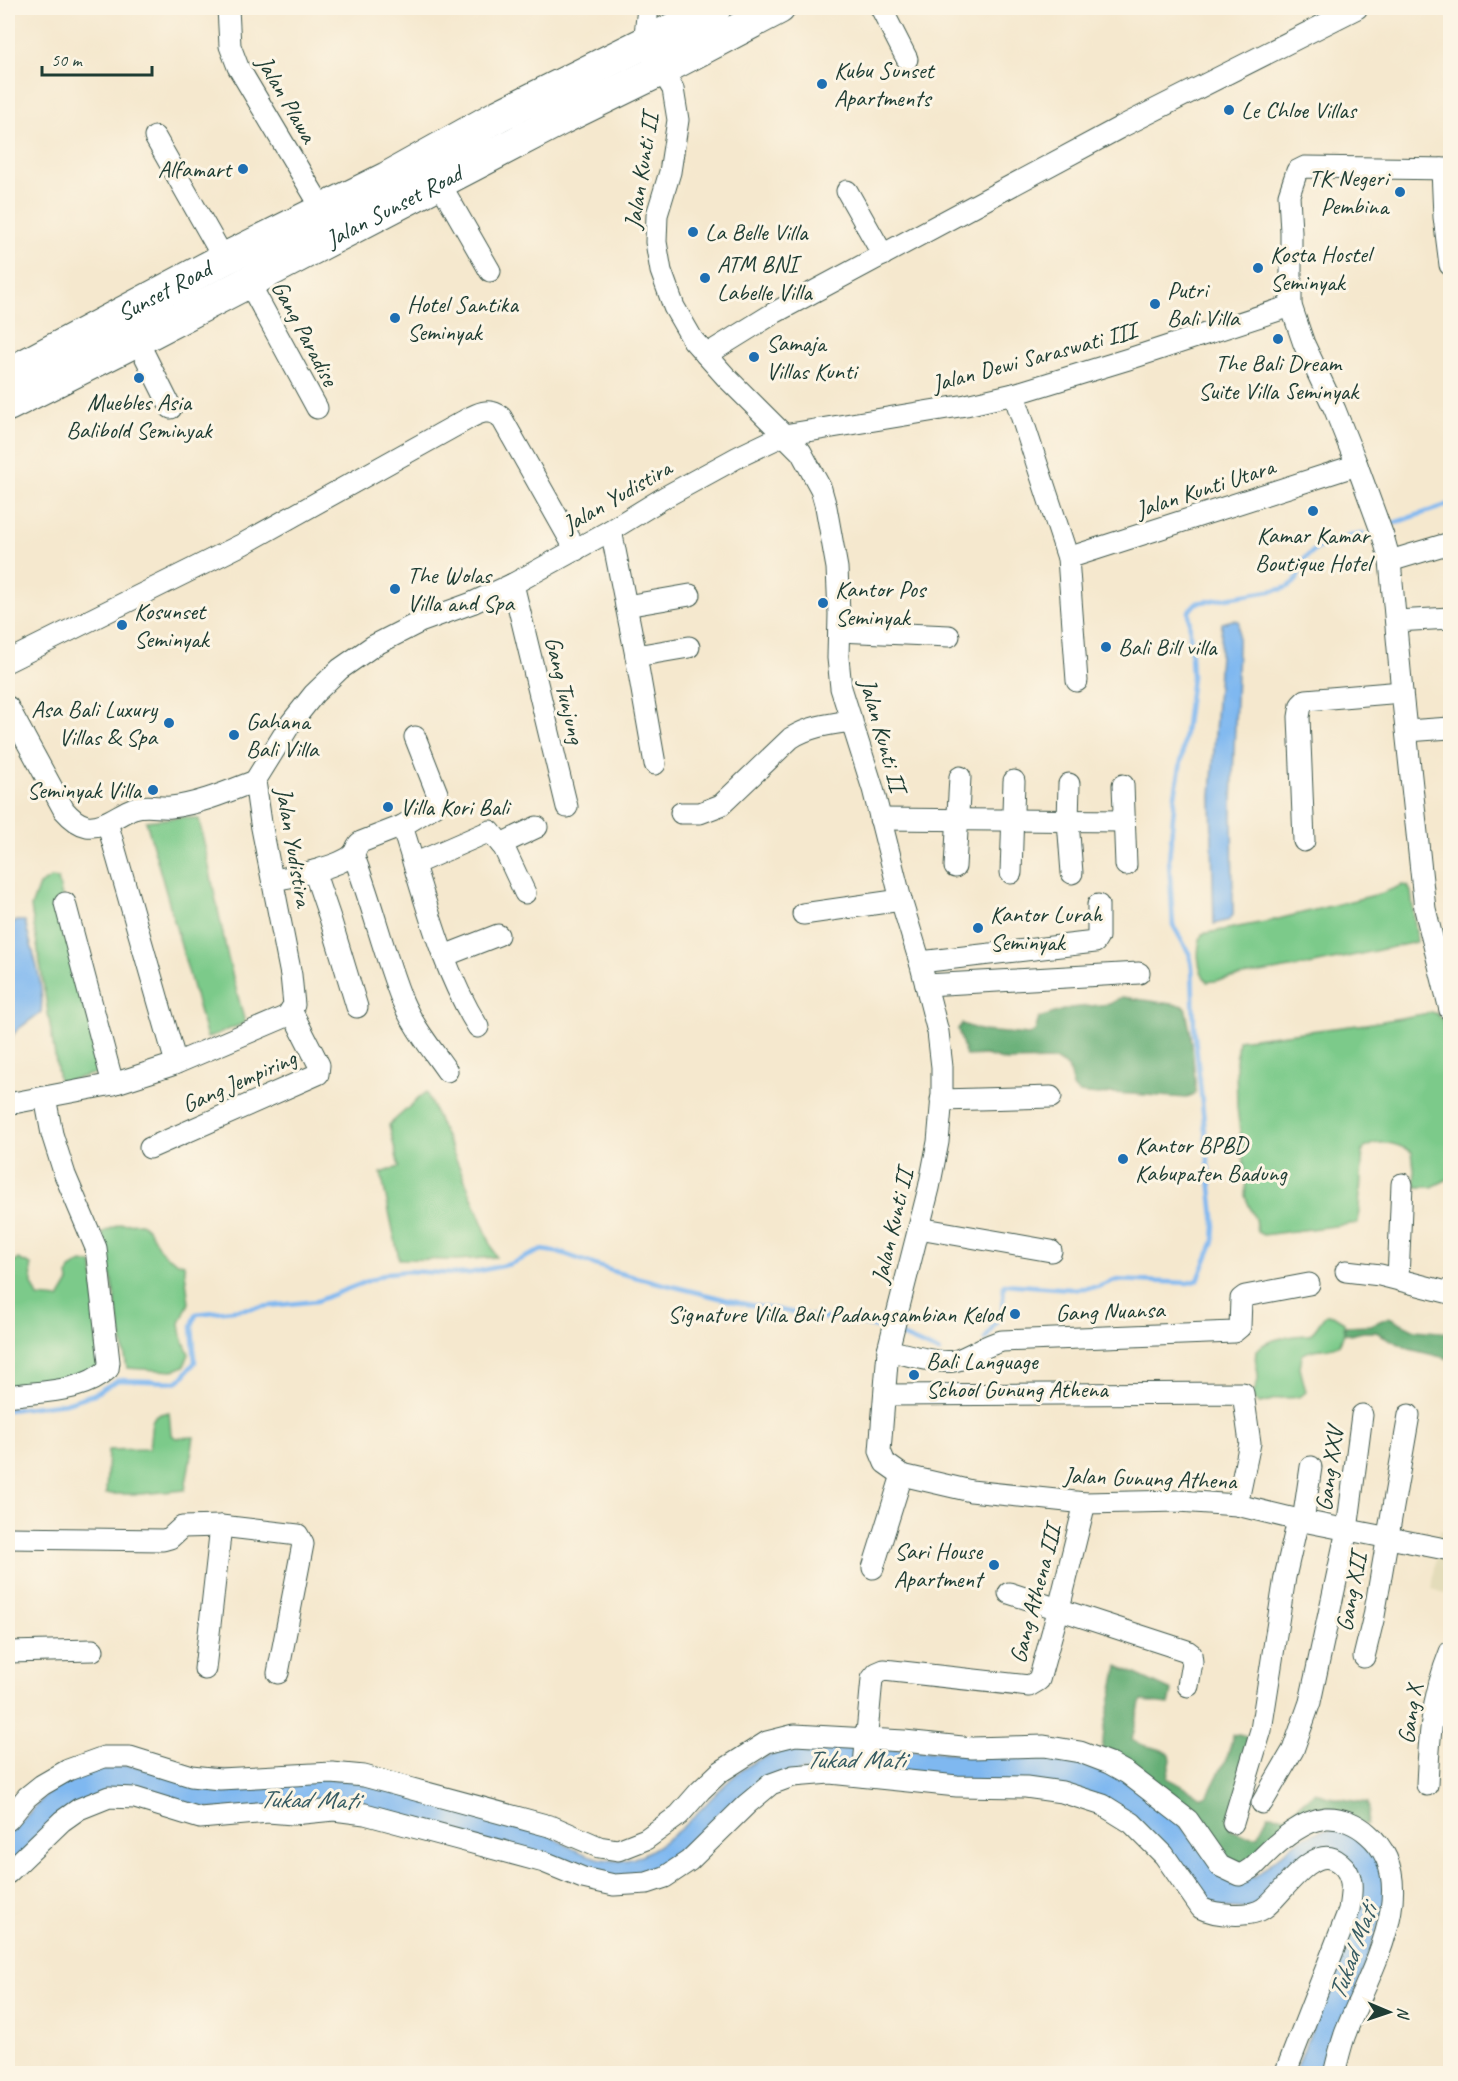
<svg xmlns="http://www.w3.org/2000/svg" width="1458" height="2081" viewBox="0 0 1458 2081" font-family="Caveat,sans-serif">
<rect width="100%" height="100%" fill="#fcf5e5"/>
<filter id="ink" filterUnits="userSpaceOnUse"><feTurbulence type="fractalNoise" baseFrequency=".0167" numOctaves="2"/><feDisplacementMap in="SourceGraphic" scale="12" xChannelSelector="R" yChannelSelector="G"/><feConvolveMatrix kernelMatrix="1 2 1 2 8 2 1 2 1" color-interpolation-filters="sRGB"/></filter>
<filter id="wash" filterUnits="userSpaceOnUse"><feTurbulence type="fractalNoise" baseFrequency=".008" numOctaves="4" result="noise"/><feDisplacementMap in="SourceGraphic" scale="24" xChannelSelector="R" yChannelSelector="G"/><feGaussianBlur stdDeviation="1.35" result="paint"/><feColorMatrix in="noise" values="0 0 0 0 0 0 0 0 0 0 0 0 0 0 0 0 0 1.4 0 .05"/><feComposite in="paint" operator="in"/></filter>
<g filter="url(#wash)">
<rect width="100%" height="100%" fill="#f5e8ce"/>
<!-- built -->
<path fill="#e3dcba" d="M1440,1530l10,2v63l-18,-6z"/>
<!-- green -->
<g fill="#7cca8a" stroke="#4e845f" stroke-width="1.5">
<path d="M184,817l15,2 29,139 17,65 -38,15 -61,-217z"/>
<path d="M51,878l7,1 43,193 -34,9h-8l-28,-174 8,-22z"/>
<path d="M1402,885l6,1 3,6 6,50 -103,22 -100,17 -7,1c-10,-13 -11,-33 -5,-48l68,-13 113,-28z"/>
<path d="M1429,1013h7l7,7 2,28 5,22v108l-18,9h-16l-4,-35c-17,-9 -32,-14 -49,-3l-5,74 -95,12 -6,-3 -2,-13 -10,-23 1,-15 -9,-74 -1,-46 2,-21 128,-16z"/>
<path d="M426,1092l36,81 34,84 -39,3 -58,-1 -18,-86 18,-6 -10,-42z"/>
<path d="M141,1223c21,15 8,30 43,41l5,39 -9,20 2,14 7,17 -5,12 -11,5 -46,-3 -21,-121 -4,-14 18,-9z"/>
<path d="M18,1259l13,6 1,19 6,13 21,2 10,-17 -1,-7 2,-6 12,-7 11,2 6,106 -78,17 -13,1v-123z"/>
<path d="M1326,1315h7l11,7v11l-4,11c-12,8 -26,2 -38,11l-2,13 6,24c-8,8 -14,5 -25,6 -7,1 -14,4 -21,5l-6,-3 -2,-6c8,-12 7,-18 4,-32 -6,-24 38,-26 53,-27 9,-6 10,-14 17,-20z"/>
<path d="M169,1412l2,22 5,4 18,-1 -9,53 -45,4h-34l2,-44 41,-1 3,-28 4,-6z"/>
</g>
<!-- forest -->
<g fill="#65ae76" stroke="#427655" stroke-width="1.5">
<path d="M1122,997l63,9 6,29 5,58 -9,5 -56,-4 -20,-1 -12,2 -21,-2 -5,-6 -5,-20 -12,-7 -50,1 -20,-6 -20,1 -8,-27 4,-5 20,7 47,4 6,-4 4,-13 31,-10 40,-4z"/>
<path d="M1389,1317l26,13 35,3v26l-41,-10 -33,-17h-13l-13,3 -6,-2 1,-7 26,-1z"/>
<path d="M1118,1666l54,25 -3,13 -27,-3 -2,2 -8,37c11,8 26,6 38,14l1,6 -4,18 35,19 6,-2 20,-40 5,-20 7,-1 6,2 4,15 -19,79 13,5 13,1 11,-21 18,1 28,-24 14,5 40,6 1,7 -2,15 -39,-10 -82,51 -21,-5 -123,-110 2,-21z"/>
</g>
<!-- water -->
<g fill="#7fb8f0" stroke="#4f7a92" stroke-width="1.5">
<path d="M1233,620l6,1 -7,182 1,112 -4,5 -15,4 -3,-127 11,-174z"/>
<path d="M17,921h8c6,29 20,61 16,91l-24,18 -4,5 -5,17v-126z"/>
<path d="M800,1744l271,16 43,14 46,28 43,49 51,27 39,-34 12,-7 19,-7 21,-1 29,15 18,42 -64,187 -34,1 47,-114 16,-49 -20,-59 -87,57 -33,-2 -18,-14 -93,-90 -305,-32 -110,84 -65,28 -228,-64 -171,-8 -124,-17 -95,76v-35l52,-54 55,-16 236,15 196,52c21,17 53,32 80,28 18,-3 46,-24 59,-36 19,-17 35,-39 56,-54 20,-15 37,-16 58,-26z"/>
</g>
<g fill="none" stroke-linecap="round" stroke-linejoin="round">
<!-- stream -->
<g stroke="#7fb8f0" stroke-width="4.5">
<path d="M1391,524l59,-20"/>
<path d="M897,1334l42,18"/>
<path d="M985,1339l17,-26 2,-29 67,5 27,-2 17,-7 73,3 10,-3 16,-39 1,-15 -21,-200 -2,-58 -2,-13 -17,-30 -4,-65 6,-65 7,-39 10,-79 -3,-66 7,-8 86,-14c26,-9 10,-18 24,-32 15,-14 37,-20 57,-24"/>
<path d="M8,1410l58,-7 28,-9 24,-14 58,2 6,-4 13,-16 -3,-36 4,-12 121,-13 71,-28 20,-2 49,3 13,-1 40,-9 32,-14 20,3 53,19 125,31 83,15 19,1 44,11"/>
</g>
</g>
</g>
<g filter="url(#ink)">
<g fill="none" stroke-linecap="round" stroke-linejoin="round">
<defs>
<g id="minor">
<path d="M228,8l2,38 8,21 85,143"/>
<path d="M648,8l-4,35 29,46 5,31 -8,52 -13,43 -1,27 5,29 13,36 19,33 33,37 75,75 20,37 5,18 11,61 2,46 -1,44 3,30 32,101 28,111 19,62 18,70 4,35v30l-4,45 -9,46 -41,162 -8,101 5,12 17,12 69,16 114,12 94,-2 58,4 66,16 147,29"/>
<path d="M881,8l26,51"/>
<path d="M155,137l69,122"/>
<path d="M1442,169l2,48 6,48"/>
<path d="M1450,169l-145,-2 -8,4 -8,24 2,37v74l13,38 31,66 22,55 26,71 7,25 12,131 23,217 25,101"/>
<path d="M439,182l51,89"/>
<path d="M847,191l36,64"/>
<path d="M248,281l69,127"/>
<path d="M137,340l34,68"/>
<path d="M706,355l68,-42 345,-185 238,-120"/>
<path d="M1014,394l54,164 9,123"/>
<path d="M611,530l25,126 19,108"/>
<path d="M1068,558l289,-93"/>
<path d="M1390,561l60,-18"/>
<path d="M513,584l54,223"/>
<path d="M626,606l64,-11"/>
<path d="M1396,621l54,-3"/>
<path d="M839,631l110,5"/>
<path d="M636,656l53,-9"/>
<path d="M8,661l235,-117 219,-122c13,-7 26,-16 39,-5l75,133"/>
<path d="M8,707l56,103c6,7 13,14 23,16 17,2 31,-12 47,-18 12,-4 25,0 37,-1 29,-3 58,-16 84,-26"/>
<path d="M1407,731l43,-3"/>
<path d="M1069,784l-1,37 4,52"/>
<path d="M1123,785l3,80"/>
<path d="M681,813h19l21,-8 70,-67c19,-12 39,-14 61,-17"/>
<path d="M880,819l243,2"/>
<path d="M107,822l69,241"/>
<path d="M402,826c22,68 38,140 76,201"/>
<path d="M1304,841l-5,-124 2,-12 5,-5 96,-8"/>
<path d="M501,844l36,-17"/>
<path d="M353,854c19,48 30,98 49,146 11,26 29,48 45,71"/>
<path d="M414,864l76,-33 14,17 21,45"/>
<path d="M955,867l5,-90"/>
<path d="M314,871l16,47 27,89"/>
<path d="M1011,873l3,-92"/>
<path d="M274,880c16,-3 70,-14 80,-27 3,-4 2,-8 7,-11l41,-16 33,-20 3,-4 -1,-9 -22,-56"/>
<path d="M65,903l48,181"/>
<path d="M803,914l98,-14"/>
<path d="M444,956l54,-21"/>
<path d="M920,962l175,-20 3,-5v-32"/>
<path d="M926,985l213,-12"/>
<path d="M941,1100l110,-3"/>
<path d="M8,1104l105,-20 59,-19 115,-49 7,-11 -3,-30 -30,-152 -6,-42 36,-58 23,-29 26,-25 33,-23 47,-24 52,-19 41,-19 98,-54 54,-33 73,-40 46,-22 182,-30 48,-11 121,-37 156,-51"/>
<path d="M150,1148l168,-74 1,-9 -28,-55"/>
<path d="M919,1228l132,23"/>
<path d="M1346,1271l34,4 70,18"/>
<path d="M1398,1279l4,-95"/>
<path d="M888,1350c18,4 54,16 70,10 15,-6 28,-15 44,-19l232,-9 6,-5 1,-28 4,-3 64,-12"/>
<path d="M885,1395l358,-2 7,50 -13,62"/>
<path d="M8,1396c32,-5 75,-3 100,-27l1,-7 -13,-114 -31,-73 -13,-41 -7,-37"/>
<path d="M1303,1521l8,-54"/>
<path d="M8,1538l155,2 7,-2 12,-11 39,-1 77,9 5,9 -25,129"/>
<path d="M873,1568l29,-93"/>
<path d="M1009,1593l178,58 4,3 1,8 -4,24"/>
<path d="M8,1652l85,-2"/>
<path d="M1364,1657l10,-41 35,-201"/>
<path d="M205,1669l16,-143"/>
<path d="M863,1776l9,-97 5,-6 7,-3 145,16 10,-6 20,-72 26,-105"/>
<path d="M1427,1785c2,-46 5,-89 23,-133"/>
<path d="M1262,1803l31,-53 17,-48 37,-172 15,-115"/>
<path d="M8,1820l19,-23 15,-12 26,-15 36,-13h26l61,19 29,3 112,-6 32,3 189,51 46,20 19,3 28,-11 33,-24 21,-24 20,-19 47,-30 28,-7 109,6 68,7 72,-2 36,6 29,11 18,10 61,47 32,46 19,9c12,-4 17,-11 25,-19 17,-17 38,-35 62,-38 15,-1 31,6 42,16 57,48 0,141 -21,195 -6,14 -9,30 -13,45"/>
<path d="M1233,1823l28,-93 24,-153 13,-57"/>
<path d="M8,1873l54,-52 17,-12 30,-12 26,1 65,20 68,-6 25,2 41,-4 31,4 179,48 39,16 31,7 33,-2 18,-6 24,-16 58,-57 24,-20 22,-8 37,-3 127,13 69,1 36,5 41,13 29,18 32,32 37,53c13,7 50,10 63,0 18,-12 49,-68 76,-45 16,13 11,30 9,47l-64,164"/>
</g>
<g id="highway">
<path id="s1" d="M8,374l216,-115 163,-81 111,-62 217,-108"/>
<path id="s2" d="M8,405l129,-65 426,-222 96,-47 120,-63"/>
</g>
</defs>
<!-- minor casing -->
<use href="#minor" stroke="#3f574b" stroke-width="23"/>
<!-- highway casing -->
<use href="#highway" stroke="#3f574b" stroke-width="34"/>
<!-- minor -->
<use href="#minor" stroke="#fff" stroke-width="21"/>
<!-- highway -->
<use href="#highway" stroke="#fff" stroke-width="32"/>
</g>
</g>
<!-- markers -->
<g fill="#1f6fb2" stroke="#fcf5e5" stroke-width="2">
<circle cx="822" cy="84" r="6"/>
<circle cx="1229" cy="110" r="6"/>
<circle cx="243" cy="169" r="6"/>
<circle cx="1400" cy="192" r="6"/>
<circle cx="693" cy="232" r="6"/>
<circle cx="1258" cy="268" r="6"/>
<circle cx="705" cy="278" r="6"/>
<circle cx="1155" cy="304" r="6"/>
<circle cx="395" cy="318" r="6"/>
<circle cx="1278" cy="339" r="6"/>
<circle cx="754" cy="357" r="6"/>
<circle cx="139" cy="378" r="6"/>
<circle cx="1313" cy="511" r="6"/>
<circle cx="395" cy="589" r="6"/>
<circle cx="823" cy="603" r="6"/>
<circle cx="122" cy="625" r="6"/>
<circle cx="1106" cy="647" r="6"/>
<circle cx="169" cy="723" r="6"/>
<circle cx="234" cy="735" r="6"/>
<circle cx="153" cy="790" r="6"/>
<circle cx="388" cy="807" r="6"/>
<circle cx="978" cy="928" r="6"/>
<circle cx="1123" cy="1159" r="6"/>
<circle cx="1015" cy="1314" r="6"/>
<circle cx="914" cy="1375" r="6"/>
<circle cx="994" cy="1565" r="6"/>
</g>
<g text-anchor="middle" stroke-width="6" stroke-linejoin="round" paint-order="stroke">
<!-- poi labels -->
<g font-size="24" fill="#1f3d34" stroke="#fcf5e5" text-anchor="start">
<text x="834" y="78">Kubu Sunset<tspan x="834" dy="28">Apartments</tspan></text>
<text x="1241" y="118">Le Chloe Villas</text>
<text x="231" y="177" text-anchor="end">Alfamart</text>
<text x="1388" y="186" text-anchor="end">TK Negeri<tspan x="1388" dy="28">Pembina</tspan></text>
<text x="705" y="240">La Belle Villa</text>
<text x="1270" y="262">Kosta Hostel<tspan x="1270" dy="28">Seminyak</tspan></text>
<text x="717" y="272">ATM BNI<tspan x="717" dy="28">Labelle Villa</tspan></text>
<text x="1167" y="298">Putri<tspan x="1167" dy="28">Bali Villa</tspan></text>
<text x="407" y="312">Hotel Santika<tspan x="407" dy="28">Seminyak</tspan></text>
<text x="766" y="351">Samaja<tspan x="766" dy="28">Villas Kunti</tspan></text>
<text x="1278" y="371" text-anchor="middle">The Bali Dream<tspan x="1278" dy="28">Suite Villa Seminyak</tspan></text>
<text x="139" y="410" text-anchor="middle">Muebles Asia<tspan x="139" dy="28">Balibold Seminyak</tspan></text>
<text x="1313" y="543" text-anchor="middle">Kamar Kamar<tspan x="1313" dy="28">Boutique Hotel</tspan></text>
<text x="407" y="583">The Wolas<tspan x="407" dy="28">Villa and Spa</tspan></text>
<text x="835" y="597">Kantor Pos<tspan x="835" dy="28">Seminyak</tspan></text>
<text x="134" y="619">Kosunset<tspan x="134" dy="28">Seminyak</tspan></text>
<text x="1118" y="655">Bali Bill villa</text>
<text x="157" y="717" text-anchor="end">Asa Bali Luxury<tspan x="157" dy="28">Villas &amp; Spa</tspan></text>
<text x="246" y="729">Gahana<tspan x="246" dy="28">Bali Villa</tspan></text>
<text x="141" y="798" text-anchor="end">Seminyak Villa</text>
<text x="400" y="815">Villa Kori Bali</text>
<text x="990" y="922">Kantor Lurah<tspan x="990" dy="28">Seminyak</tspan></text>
<text x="1135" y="1153">Kantor BPBD<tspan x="1135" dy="28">Kabupaten Badung</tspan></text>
<text x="1003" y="1322" text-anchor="end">Signature Villa Bali Padangsambian Kelod</text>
<text x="926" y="1369">Bali Language<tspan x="926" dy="28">School Gunung Athena</tspan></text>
<text x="982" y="1559" text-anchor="end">Sari House<tspan x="982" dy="28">Apartment</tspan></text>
</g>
<!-- street labels -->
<g font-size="24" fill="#1f3d34" stroke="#fcf5e5">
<text transform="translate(287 99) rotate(60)" y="8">Jalan Plawa</text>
<text transform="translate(641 171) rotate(-81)" y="8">Jalan Kunti II</text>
<text dy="8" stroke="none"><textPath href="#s2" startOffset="434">Jalan Sunset Road</textPath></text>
<text dy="8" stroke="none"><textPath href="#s1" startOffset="177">Sunset Road</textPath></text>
<text transform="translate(305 333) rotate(62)" y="8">Gang Paradise</text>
<text transform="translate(1034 357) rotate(-15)" y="8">Jalan Dewi Saraswati III</text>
<text transform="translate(1205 488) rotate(-18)" y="8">Jalan Kunti Utara</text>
<text transform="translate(617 496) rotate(-30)" y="8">Jalan Yudistira</text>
<text transform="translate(565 690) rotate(77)" y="8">Gang Tunjung</text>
<text transform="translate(883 735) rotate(74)" y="8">Jalan Kunti II</text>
<text transform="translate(294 847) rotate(80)" y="8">Jalan Yudistira</text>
<text transform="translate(239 1081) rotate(-24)" y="8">Gang Jempiring</text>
<text transform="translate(892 1226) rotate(-77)" y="8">Jalan Kunti II</text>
<text transform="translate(1110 1311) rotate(-2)" y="8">Gang Nuansa</text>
<text transform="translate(1329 1469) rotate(-82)" y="8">Gang XXV</text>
<text transform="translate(1150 1478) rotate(2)" y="8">Jalan Gunung Athena</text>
<text transform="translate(1351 1592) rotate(-79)" y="8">Gang XII</text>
<text transform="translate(1035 1594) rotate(-75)" y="8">Gang Athena III</text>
<text transform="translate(1410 1714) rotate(-81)" y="8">Gang X</text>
</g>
<!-- water labels -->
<g font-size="26" font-style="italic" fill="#375c63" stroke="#fcf5e5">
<text x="855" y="1768">Tukad Mati</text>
<text transform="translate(309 1799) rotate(1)" y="9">Tukad Mati</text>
<text transform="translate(1352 1952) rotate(-70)" y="9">Tukad Mati</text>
</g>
</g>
<!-- margin -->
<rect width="1458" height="2081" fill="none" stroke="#fcf5e5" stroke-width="30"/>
<!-- north arrow -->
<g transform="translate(1389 2012) rotate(92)" stroke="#fcf5e5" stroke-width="4.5" paint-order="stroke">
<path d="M0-4.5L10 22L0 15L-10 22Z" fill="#1f3d34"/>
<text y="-9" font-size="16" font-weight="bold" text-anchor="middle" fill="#1f3d34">N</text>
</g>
<!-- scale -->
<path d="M42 66v9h110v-9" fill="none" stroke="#1f3d34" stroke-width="3"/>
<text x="51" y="66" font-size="18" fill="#1f3d34" stroke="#fcf5e5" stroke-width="4.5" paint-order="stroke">50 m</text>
</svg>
